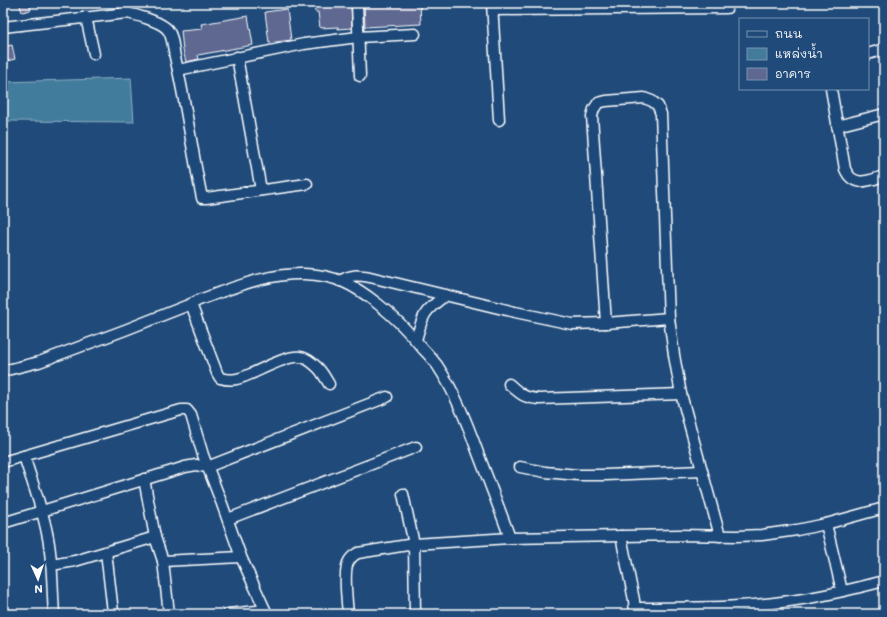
<svg xmlns="http://www.w3.org/2000/svg" width="887" height="617" viewBox="0 0 887 617" font-family="Mali,'Playpen Sans Thai',sans-serif">
<rect width="100%" height="100%" fill="#1f4a7a"/>
<filter id="ink" filterUnits="userSpaceOnUse"><feTurbulence type="fractalNoise" baseFrequency=".025" numOctaves="2"/><feDisplacementMap in="SourceGraphic" scale="8" xChannelSelector="R" yChannelSelector="G"/><feConvolveMatrix kernelMatrix="1 2 1 2 8 2 1 2 1" color-interpolation-filters="sRGB"/></filter>
<g filter="url(#ink)">
<!-- water -->
<path fill="#427b9c" stroke="#8eb0c4" d="M131,78l3,44 -128,-1 -3,-39z"/>
<!-- building -->
<g fill="#5e6891" stroke="#fff">
<path d="M19,3h10l2,7 -9,2z"/>
<path d="M316,3h35l1,25 -14,1v-2l-18,1 -2,-16h-3l-1,-8h2z"/>
<path d="M364,3h56l1,21 -56,3z"/>
<path d="M287,9l4,31 -22,3 -4,-31z"/>
<path d="M248,16l5,29 -55,10 1,4 -13,3 -3,-12 -2,-19 21,-2 -1,-5z"/>
<path d="M12,45l3,14 -12,3v-15z"/>
</g>
<g fill="none" stroke-linecap="round" stroke-linejoin="round">
<defs>
<g id="street">
<path d="M124,3l3,10"/>
<path d="M357,3l3,73"/>
<path d="M492,3l7,117"/>
<path d="M493,10l234,-2"/>
<path d="M86,17l8,37"/>
<path d="M3,27l124,-14c10,2 31,8 39,15 7,6 7,20 9,29 11,46 17,94 27,141h4l101,-14"/>
<path d="M868,54l16,-5"/>
<path d="M237,57l24,133"/>
<path d="M178,70l126,-26 54,-7 57,-3"/>
<path d="M831,89l14,80c8,19 23,12 39,7"/>
<path d="M837,126l47,-12"/>
<path d="M340,281c11,-7 18,-6 30,-4l145,35 57,12 34,-1 63,-5"/>
<path d="M191,304l26,69 3,5c14,4 21,0 33,-5 11,-5 36,-18 47,-16 7,0 19,11 22,16 3,4 5,8 7,11"/>
<path d="M606,323l-14,-207 2,-7 4,-6 8,-2 38,-3 8,3 6,5 3,8 8,204 5,37 7,39 39,142"/>
<path d="M416,340c7,-26 8,-29 30,-45"/>
<path d="M3,371l36,-9 86,-32 66,-26 8,-4c34,-12 68,-27 105,-26 32,1 50,11 74,30 17,13 32,29 45,45 5,5 10,11 14,16 18,27 30,58 41,88 11,29 22,57 32,85"/>
<path d="M509,384c11,10 15,14 30,15l142,-5"/>
<path d="M24,456c8,26 18,51 23,77 6,26 5,55 7,81"/>
<path d="M3,462l178,-52h6l4,5 12,40 19,49 19,53 26,57"/>
<path d="M520,467l25,5 33,3h28l96,-4"/>
<path d="M144,479l11,58"/>
<path d="M403,494l11,50 1,70"/>
<path d="M228,519l188,-72"/>
<path d="M3,523l182,-56 11,-2 11,2 180,-70"/>
<path d="M826,524l16,67"/>
<path d="M621,536l13,64 1,14"/>
<path d="M106,552l7,60"/>
<path d="M163,561l6,53"/>
<path d="M51,565l24,-4 80,-24 8,24 78,-4"/>
<path d="M635,608c49,-1 98,1 147,-6 34,-4 68,-12 102,-21"/>
<path d="M228,614l37,-4"/>
<path d="M348,614c-1,-12 -5,-45 1,-53 2,-4 5,-6 9,-8l56,-9 96,-6 169,-3 58,1 25,-1 35,-5 29,-6 58,-16"/>
</g>
</defs>
<!-- street casing -->
<use href="#street" stroke="#fff" stroke-width="13"/>
<!-- street -->
<use href="#street" stroke="#1f4a7a" stroke-width="10"/>
</g>
</g>
<!-- margin -->
<rect width="887" height="617" fill="none" stroke="#1f4a7a" stroke-width="16"/>
<rect x="8" y="8" width="871" height="601" fill="none" stroke="#fff" stroke-width="1.5" filter="url(#ink)"/>
<!-- legend -->
<rect x="739" y="18" width="130" height="72" fill="#1f4a7a" stroke="#7992af"/>
<rect x="747" y="31" width="20" height="6" fill="#1f4a7a" stroke="#7992af"/>
<text x="775" y="38" font-size="12" fill="#ffffff">ถนน</text>
<rect x="747" y="48" width="20" height="12" fill="#427b9c" stroke="#7992af"/>
<text x="775" y="58" font-size="12" fill="#ffffff">แหล่งน้ำ</text>
<rect x="747" y="68" width="20" height="12" fill="#5e6891" stroke="#7992af"/>
<text x="775" y="78" font-size="12" fill="#ffffff">อาคาร</text>
<!-- north arrow -->
<g transform="translate(38 579) rotate(177)" stroke="#1f4a7a" stroke-width="3" paint-order="stroke">
<path d="M0-3L7 15L0 10L-7 15Z" fill="#ffffff"/>
<text y="-6" font-size="11" font-weight="bold" text-anchor="middle" fill="#ffffff">N</text>
</g>
</svg>
